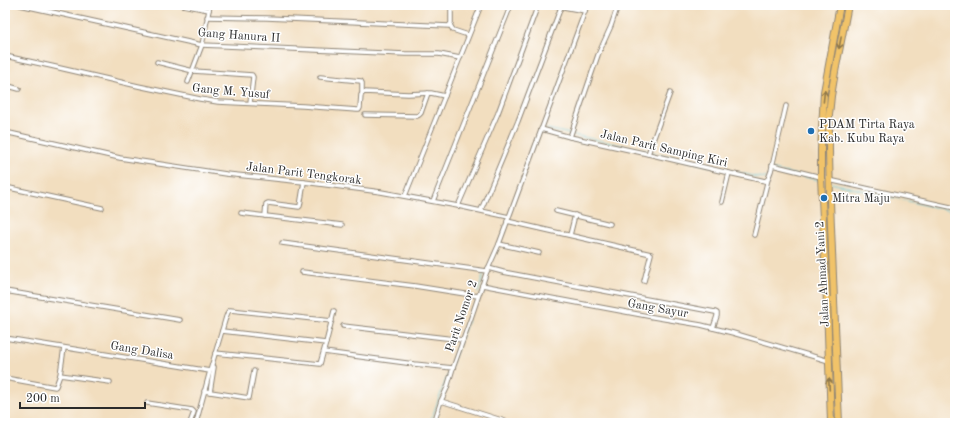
<svg xmlns="http://www.w3.org/2000/svg" width="960" height="428" viewBox="0 0 960 428" font-family="'Old Standard TT',serif">
<rect width="100%" height="100%" fill="#fff"/>
<filter id="ink" filterUnits="userSpaceOnUse"><feTurbulence type="fractalNoise" baseFrequency=".025" numOctaves="2"/><feDisplacementMap in="SourceGraphic" scale="8" xChannelSelector="R" yChannelSelector="G"/><feConvolveMatrix kernelMatrix="1 2 1 2 8 2 1 2 1" color-interpolation-filters="sRGB"/></filter>
<filter id="wash" filterUnits="userSpaceOnUse"><feTurbulence type="fractalNoise" baseFrequency=".012" numOctaves="4" result="noise"/><feDisplacementMap in="SourceGraphic" scale="16" xChannelSelector="R" yChannelSelector="G"/><feGaussianBlur stdDeviation="0.9" result="paint"/><feColorMatrix in="noise" values="0 0 0 0 0 0 0 0 0 0 0 0 0 0 0 0 0 1.4 0 .05"/><feComposite in="paint" operator="in"/></filter>
<g filter="url(#wash)">
<rect width="100%" height="100%" fill="#f2debf"/>
<g fill="none" stroke-linecap="round" stroke-linejoin="round">
<!-- stream -->
<g stroke="#5dc6d8" stroke-width="1">
<path d="M547,129l23,5"/>
<path d="M573,135l75,16"/>
<path d="M651,152l106,25 9,1"/>
<path d="M773,170l46,10"/>
<path d="M831,183l124,29"/>
<path d="M478,293l6,-20"/>
<path d="M461,338l7,-18"/>
<path d="M451,366l9,-25"/>
<path d="M430,423l20,-54"/>
</g>
</g>
</g>
<g filter="url(#ink)">
<g fill="none" stroke-linecap="round" stroke-linejoin="round">
<defs>
<g id="minor">
<path d="M20,5l182,40 203,9h34l21,4"/>
<path d="M183,5l26,5"/>
<path d="M585,11l2,-6"/>
<path d="M207,17l60,1 182,8 2,-3v-18"/>
<path d="M450,25l3,5 15,5"/>
<path d="M5,56l46,10 87,20 62,13 18,3 85,4 54,4h2l1,-2 1,-13 3,-3 44,2 23,-1 14,3"/>
<path d="M157,62l36,9 59,4 1,2 -3,26"/>
<path d="M320,77l41,4 1,2v10"/>
<path d="M188,82l14,-37 8,-40"/>
<path d="M5,85l14,4"/>
<path d="M365,115l52,1 2,-1 2,-2 7,-20"/>
<path d="M541,129l29,8 78,17 81,19 36,8 3,-2 3,-8 15,-65"/>
<path d="M5,132l115,26 106,16 78,8 77,10 77,14 51,11 76,-206 -32,-6"/>
<path d="M570,137l28,-82 13,-29 7,-21"/>
<path d="M648,154l22,-61"/>
<path d="M772,165l49,12"/>
<path d="M829,180l126,28"/>
<path d="M5,187l97,21"/>
<path d="M405,196l76,-191"/>
<path d="M433,201l78,-196"/>
<path d="M722,202l7,-29"/>
<path d="M458,206l40,-93 40,-108"/>
<path d="M481,210l37,-89 43,-114"/>
<path d="M556,211l54,13"/>
<path d="M241,213l101,12"/>
<path d="M265,216l1,-12 2,-1 31,4 1,-1 4,-24"/>
<path d="M507,221l144,33 -7,27"/>
<path d="M570,235l5,-20"/>
<path d="M754,235l14,-56"/>
<path d="M282,243l205,28"/>
<path d="M499,244l40,9"/>
<path d="M488,268l15,4 212,40 2,1v3l-4,12"/>
<path d="M302,272l113,14 63,10"/>
<path d="M482,285l171,32 48,8 32,8 96,28"/>
<path d="M5,291l175,29"/>
<path d="M343,326l120,14"/>
<path d="M222,331l104,12"/>
<path d="M5,338l205,33 16,-54 2,-5 2,-2 102,11"/>
<path d="M324,352l90,12 39,4"/>
<path d="M215,353l105,11 6,-21 8,-32"/>
<path d="M60,375l50,7"/>
<path d="M5,378l50,9 1,-1 4,-11 4,-27"/>
<path d="M204,391l45,7 5,-27"/>
<path d="M210,392l4,-25"/>
<path d="M441,401l70,22"/>
<path d="M147,403l45,7 2,2 -4,11"/>
<path d="M196,423l14,-52"/>
<path d="M434,423l7,-22 6,-13 6,-20 19,-53 15,-44 12,-27 10,-27"/>
</g>
<g id="trunk">
<path d="M831,423l-4,-120 -6,-126v-27l3,-58 16,-87"/>
<path d="M839,423l-9,-221 -1,-52v-35l2,-19 4,-24 13,-67"/>
</g>
</defs>
<!-- minor casing -->
<use href="#minor" stroke="#8e8475" stroke-width="5.5"/>
<!-- trunk casing -->
<use href="#trunk" stroke="#8e8475" stroke-width="8"/>
<!-- minor -->
<use href="#minor" stroke="#fff" stroke-width="3.5"/>
<!-- trunk -->
<use href="#trunk" stroke="#f1c369" stroke-width="6"/>
</g>
<!-- one-way arrows -->
<defs><path id="oneway-shaft" d="M-6 0H5M1.5-3L5.5 0L1.5 3" fill="none" stroke-width="1.6" stroke-linecap="round" stroke-linejoin="round"/></defs>
<g stroke="#8e774a">
<use href="#oneway-shaft" transform="translate(840 43) rotate(101)"/>
<use href="#oneway-shaft" transform="translate(824 96) rotate(-84)"/>
<use href="#oneway-shaft" transform="translate(829 384) rotate(-93)"/>
</g>
</g>
<!-- markers -->
<g fill="#1f6fb2" stroke="#fff" stroke-width="1.5">
<circle cx="811" cy="131" r="4"/>
<circle cx="824" cy="198" r="4"/>
</g>
<g text-anchor="middle" stroke-width="3" stroke-linejoin="round" paint-order="stroke">
<!-- street labels -->
<g font-size="12" fill="#2b2b2b" stroke="#fff">
<text transform="translate(239 35) rotate(4)" y="4">Gang Hanura II</text>
<text transform="translate(231 91) rotate(5)" y="4">Gang M. Yusuf</text>
<text transform="translate(664 148) rotate(13)" y="4">Jalan Parit Samping Kiri</text>
<text transform="translate(304 173) rotate(7)" y="4">Jalan Parit Tengkorak</text>
<text transform="translate(822 274) rotate(-93)" y="4">Jalan Ahmad Yani 2</text>
<text transform="translate(658 308) rotate(10)" y="4">Gang Sayur</text>
<text transform="translate(461 316) rotate(-71)" y="4">Parit Nomor 2</text>
<text transform="translate(142 350) rotate(9)" y="4">Gang Dalisa</text>
</g>
<!-- poi labels -->
<g font-size="12" fill="#2b2b2b" stroke="#fff" text-anchor="start">
<text x="819" y="128">PDAM Tirta Raya<tspan x="819" dy="14">Kab. Kubu Raya</tspan></text>
<text x="832" y="202">Mitra Maju</text>
</g>
</g>
<!-- margin -->
<rect width="960" height="428" fill="none" stroke="#fff" stroke-width="20"/>
<!-- scale -->
<path d="M20 402v6h125v-6" fill="none" stroke="#2b2b2b" stroke-width="2"/>
<text x="26" y="402" font-size="12" fill="#2b2b2b" stroke="#ffffff" stroke-width="3" paint-order="stroke">200 m</text>
</svg>
